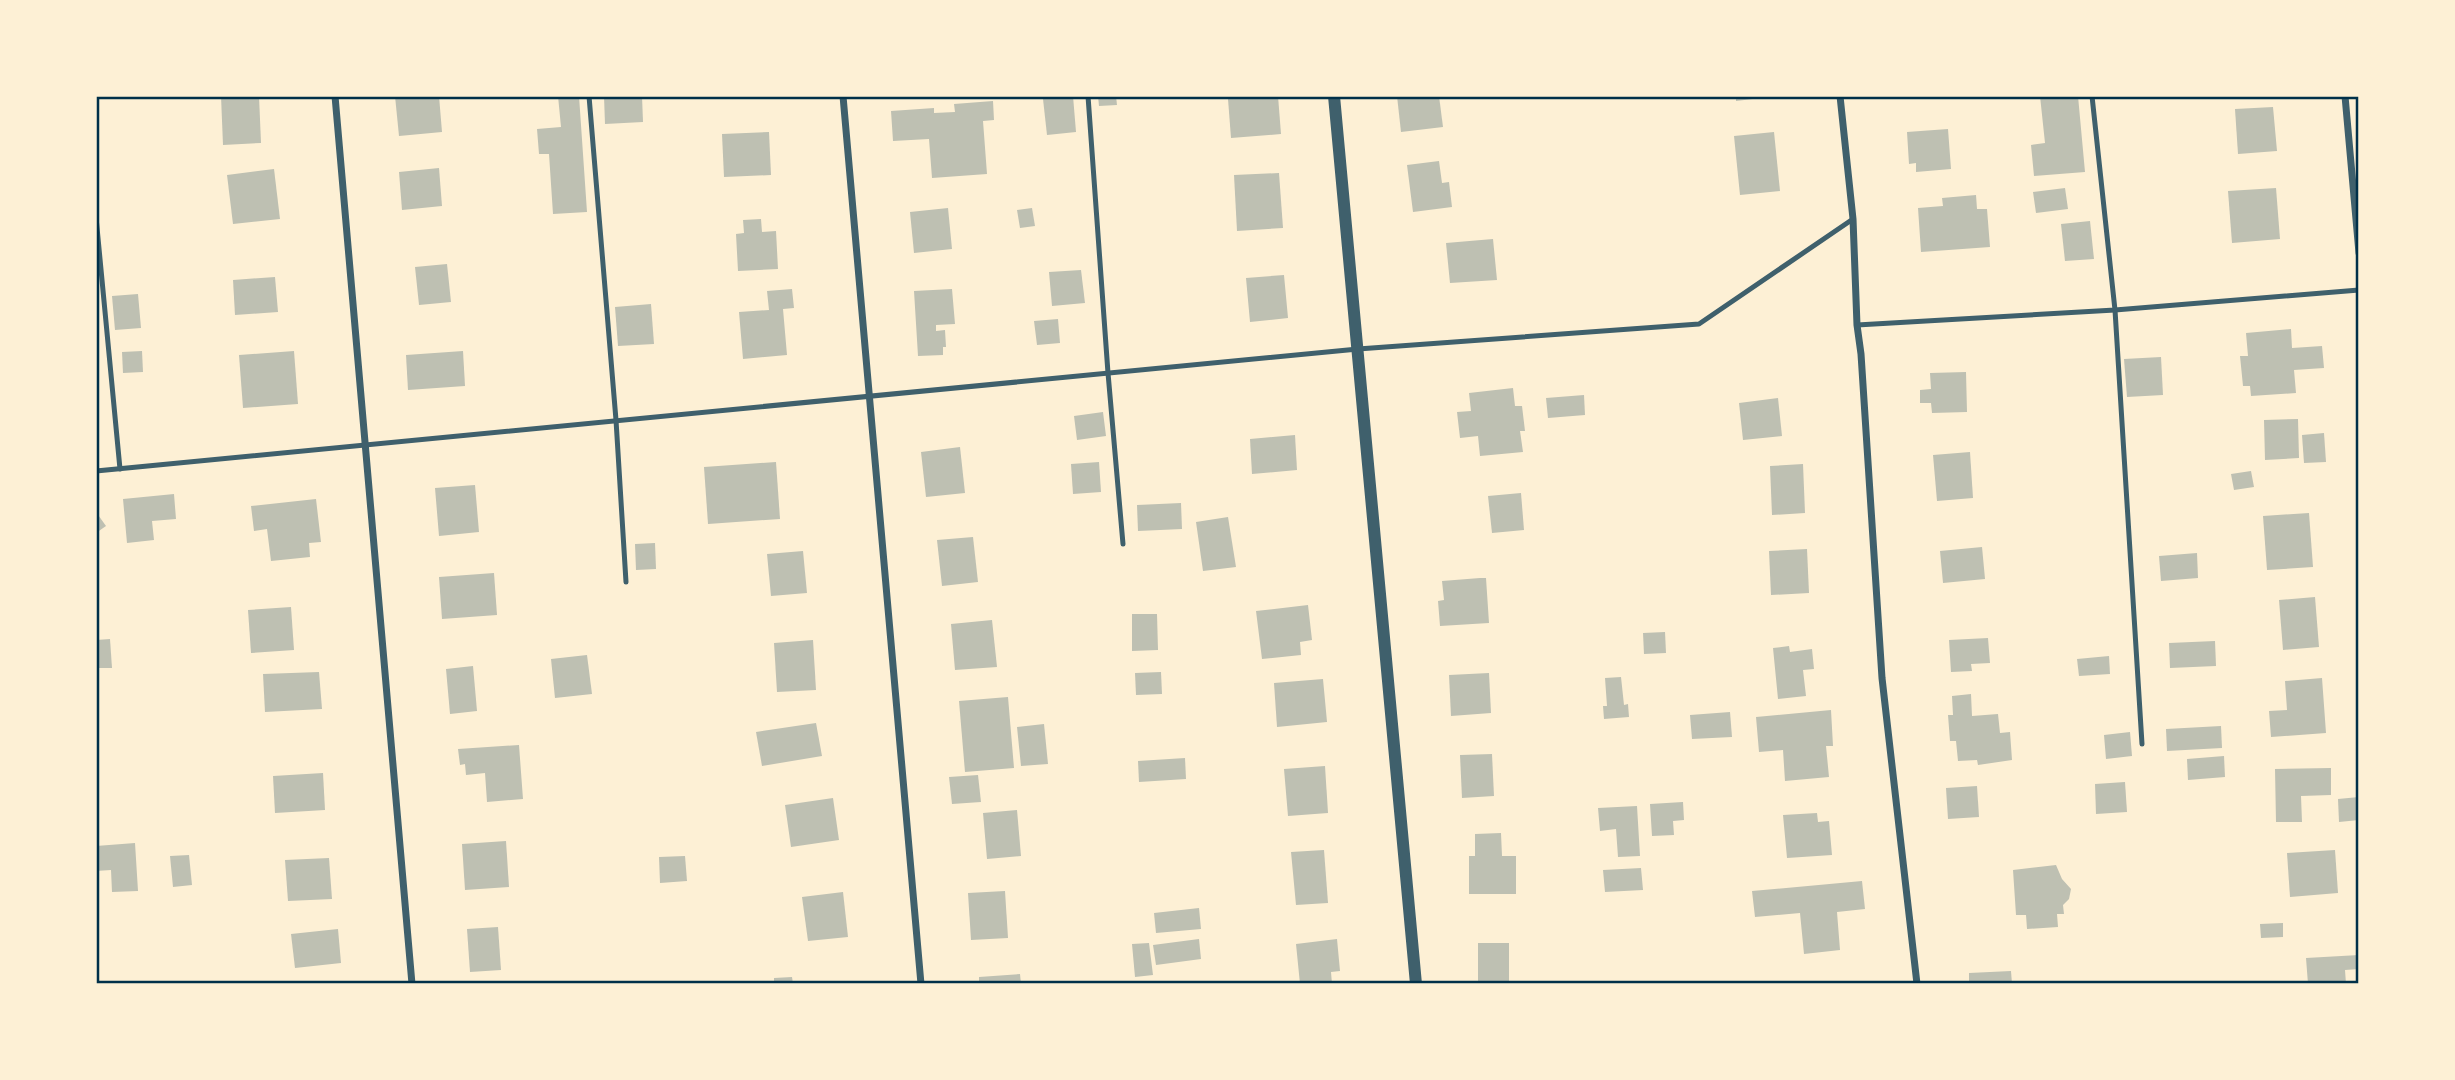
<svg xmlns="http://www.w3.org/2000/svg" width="2455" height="1080" viewBox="0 0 2455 1080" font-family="Commissioner,sans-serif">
<rect width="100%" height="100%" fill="#fdf0d5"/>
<!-- building -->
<g fill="#bec0b2">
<path d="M221,96h38l2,47 -38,2z"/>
<path d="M395,96h44l3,36 -43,4z"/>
<path d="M558,96h21l8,116 -34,2 -4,-60h-10l-2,-25 24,-2z"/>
<path d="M604,96h38l1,26 -38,2z"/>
<path d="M1073,96l3,36 -29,3 -4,-36z"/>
<path d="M1098,96h18l1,9 -18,1z"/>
<path d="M1278,96l3,38 -50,4 -3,-39z"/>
<path d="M1397,96h42l4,31 -42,5z"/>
<path d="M1736,96h24l1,2 -25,3z"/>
<path d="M2040,96h38l7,76 -51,4 -3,-31 14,-2z"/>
<path d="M993,101l1,19 -11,1 4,53 -55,4 -3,-39 -36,2 -2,-30 43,-3v5l21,-1 -1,-8z"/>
<path d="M2273,107l4,44 -39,3 -3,-45z"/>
<path d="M1948,129l3,40 -35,3v-9l-7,1 -2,-32z"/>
<path d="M769,132l2,43 -47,2 -2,-43z"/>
<path d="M1774,132l6,59 -40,4 -6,-59z"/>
<path d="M1439,161l3,22 7,-1 3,25 -39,5 -6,-47z"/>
<path d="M439,168l3,38 -40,4 -3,-38z"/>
<path d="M274,169l6,50 -47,5 -6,-49z"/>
<path d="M1279,173l4,55 -46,3 -3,-56z"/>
<path d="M2065,188l3,21 -32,4 -3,-21z"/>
<path d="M2276,188l4,51 -48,4 -4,-52z"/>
<path d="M1976,195l1,14h10l3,38 -69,5 -3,-44 25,-2 -1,-8z"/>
<path d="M948,208l4,41 -38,4 -4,-41z"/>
<path d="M1032,208l3,18 -15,2 -3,-18z"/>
<path d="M761,219l1,13 14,-1 2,38 -40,2 -2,-37 8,-1 -1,-13z"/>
<path d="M2090,221l4,38 -29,2 -4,-37z"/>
<path d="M1493,239l4,41 -47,3 -4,-40z"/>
<path d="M447,264l4,38 -32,3 -4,-38z"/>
<path d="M1081,270l4,33 -33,3 -3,-34z"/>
<path d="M1284,275l4,43 -38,4 -4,-44z"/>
<path d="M275,277l3,35 -43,3 -2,-35z"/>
<path d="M792,289l2,19 -11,1 4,46 -44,4 -4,-47 30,-2 -2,-19z"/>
<path d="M952,289l3,35 -19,1v6l9,-1 1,17h-3v8l-25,1 -4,-65z"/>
<path d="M138,294l3,34 -26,2 -3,-34z"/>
<path d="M651,304l3,40 -36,2 -3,-39z"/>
<path d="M1058,319l2,24 -23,2 -3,-24z"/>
<path d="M2291,329l1,19 30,-2 2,22 -30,2 2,23 -45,3 -1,-10h-7l-3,-30h8l-2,-23z"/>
<path d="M142,351l1,21 -20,1 -1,-21z"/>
<path d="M294,351l4,53 -55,4 -4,-53z"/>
<path d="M463,351l2,35 -57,4 -2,-35z"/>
<path d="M2161,357l2,38 -36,2 -3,-38z"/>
<path d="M1966,372l1,40 -35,1 -1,-10h-11v-13l11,-1 -1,-16z"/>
<path d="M1513,388l2,18h7l3,25h-5l3,21 -43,4 -2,-20 -18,2 -3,-26 14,-1 -2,-18z"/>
<path d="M1584,395l1,20 -37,3 -2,-20z"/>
<path d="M1778,398l4,38 -39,4 -4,-37z"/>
<path d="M1103,412l3,24 -29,4 -3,-24z"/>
<path d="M2298,419l1,39 -34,2 -1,-40z"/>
<path d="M2324,433l2,29 -22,1 -2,-28z"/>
<path d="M1295,435l2,35 -45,4 -2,-35z"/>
<path d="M960,447l5,46 -39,4 -5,-45z"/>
<path d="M1970,452l3,46 -36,3 -4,-46z"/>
<path d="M776,462l4,57 -72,5 -4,-57z"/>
<path d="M1099,462l2,30 -28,2 -2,-30z"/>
<path d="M1803,464l2,49 -33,2 -2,-49z"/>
<path d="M2251,471l3,16 -20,3 -3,-16z"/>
<path d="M475,485l4,47 -40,4 -4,-48z"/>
<path d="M1521,493l3,37 -32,3 -4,-37z"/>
<path d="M174,494l2,25 -24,2 2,19 -27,3 -4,-44z"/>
<path d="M316,499l5,43 -12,1 1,14 -39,4 -4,-32 -13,2 -3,-25z"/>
<path d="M1181,503l1,26 -44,2 -1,-26z"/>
<path d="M96,512l10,14 -10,7z"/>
<path d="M2309,513l4,54 -46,3 -4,-54z"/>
<path d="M1228,517l8,50 -33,4 -7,-49z"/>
<path d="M973,537l5,45 -36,4 -5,-46z"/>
<path d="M655,543l1,26 -20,1 -1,-26z"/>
<path d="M1982,547l3,32 -42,4 -3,-32z"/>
<path d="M1807,549l2,44 -38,2 -2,-44z"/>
<path d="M803,551l4,42 -36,3 -4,-42z"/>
<path d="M2197,553l1,25 -37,3 -2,-25z"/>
<path d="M494,573l3,42 -55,4 -3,-42z"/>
<path d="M1480,578h6l3,45 -49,3 -2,-25 6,-1 -2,-19z"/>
<path d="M2315,597l4,50 -36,3 -4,-50z"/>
<path d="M1308,605l4,35 -12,2 1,13 -39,4 -6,-48z"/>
<path d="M291,607l3,43 -43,3 -3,-43z"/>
<path d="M1132,614h25l1,36 -26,1z"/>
<path d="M992,620l5,47 -42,3 -4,-46z"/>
<path d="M1665,632l1,21 -22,1 -1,-21z"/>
<path d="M1988,638l2,25 -19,1 1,7 -21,1 -2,-32z"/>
<path d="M110,639l2,29h-16v-28z"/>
<path d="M813,640l3,50 -39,2 -3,-49z"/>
<path d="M2215,641l1,25 -46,2 -1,-25z"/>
<path d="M1789,646l1,6 22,-3 2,20 -11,1 3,26 -28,3 -5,-51z"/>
<path d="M587,655l5,39 -37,4 -4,-39z"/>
<path d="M2109,656l1,18 -31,2 -2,-17z"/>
<path d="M473,666l4,45 -27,3 -4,-45z"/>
<path d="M319,672l3,37 -57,3 -2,-38z"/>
<path d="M1161,672l1,22 -26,1 -1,-22z"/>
<path d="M1489,673l2,40 -40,3 -2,-41z"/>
<path d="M1621,677l3,28 4,-1 1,13 -25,2 -1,-13h4l-2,-28z"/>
<path d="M2322,678l4,55 -55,4 -2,-26 18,-1 -2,-29z"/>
<path d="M1323,679l4,43 -50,5 -3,-44z"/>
<path d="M1971,694l1,22 26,-2 2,19 10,-1 2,28 -34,5 -1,-5 -19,1 -2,-20h-6l-2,-26h5l-1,-19z"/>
<path d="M1008,697l6,71 -49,4 -6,-71z"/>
<path d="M1831,710l2,36h-7l3,31 -44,4 -2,-31 -24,2 -3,-35z"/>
<path d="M1730,712l2,25 -40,2 -2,-24z"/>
<path d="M816,723l6,33 -60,10 -6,-34z"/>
<path d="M1044,724l4,40 -27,2 -4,-39z"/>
<path d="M2221,726l1,22 -55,3 -1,-22z"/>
<path d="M2130,732l2,24 -26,3 -2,-24z"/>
<path d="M519,745l4,54 -36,3 -2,-29 -19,2 -1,-11 -5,1 -2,-16z"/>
<path d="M1492,754l2,42 -32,2 -2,-43z"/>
<path d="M2224,756l1,21 -37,3 -1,-21z"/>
<path d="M1185,758l1,21 -47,3 -1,-21z"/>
<path d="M1325,766l3,47 -40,3 -4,-47z"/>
<path d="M2331,768v27l-30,1 1,26h-26l-1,-53z"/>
<path d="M323,773l2,37 -50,3 -2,-37z"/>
<path d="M978,775l3,27 -29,2 -3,-27z"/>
<path d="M2125,782l2,30 -31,2 -1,-30z"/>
<path d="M1977,786l2,31 -31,2 -2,-31z"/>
<path d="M2359,797v23l-20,2 -1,-23z"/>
<path d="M833,798l6,42 -48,7 -6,-42z"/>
<path d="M1683,802l1,18 -11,1 1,14 -22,1 -2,-32z"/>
<path d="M1637,806l3,50 -22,1 -2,-28 -16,2 -2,-23z"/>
<path d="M1017,810l4,46 -34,3 -4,-46z"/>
<path d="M1817,813l1,9 11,-1 3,34 -45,3 -4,-43z"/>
<path d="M1501,833l1,23h14v38h-47v-38h6v-22z"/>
<path d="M506,841l3,46 -44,3 -3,-46z"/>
<path d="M135,843l3,48 -26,1 -1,-22 -15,1v-25z"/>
<path d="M1324,850l4,53 -32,2 -5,-53z"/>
<path d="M2335,850l3,43 -48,4 -3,-44z"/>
<path d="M189,855l3,30 -19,2 -3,-31z"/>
<path d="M685,856l2,25 -27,2 -1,-26z"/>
<path d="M329,858l3,41 -44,2 -3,-41z"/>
<path d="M2056,865l6,14 9,10 -2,10 -6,6 1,9h-7l1,13 -31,2 -1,-14h-10l-3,-45z"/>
<path d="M1641,868l2,22 -38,2 -2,-22z"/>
<path d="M1862,881l3,28 -28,3 3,38 -36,4 -4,-41 -45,4 -3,-26z"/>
<path d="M1005,891l3,47 -37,2 -3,-47z"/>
<path d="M843,892l5,45 -40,4 -6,-44z"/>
<path d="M1199,908l2,21 -45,4 -2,-20z"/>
<path d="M2283,923v14l-22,1 -1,-14z"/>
<path d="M498,927l3,43 -31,2 -3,-43z"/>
<path d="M338,929l3,34 -46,5 -4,-34z"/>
<path d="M1199,939l2,20 -45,6 -3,-20z"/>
<path d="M1337,939l3,32 -9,1 1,12h-32l-4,-40z"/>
<path d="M1149,943l4,32 -18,2 -3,-33z"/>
<rect x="1478" y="943" width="31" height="40"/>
<path d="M2359,955v14l-14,1 1,14h-38l-2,-26z"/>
<path d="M2011,971l1,13h-43v-11z"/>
<path d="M1020,974l1,10h-42v-7z"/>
<path d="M792,977l1,7h-19v-6z"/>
</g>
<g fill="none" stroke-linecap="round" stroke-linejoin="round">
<!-- service -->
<g stroke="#3f606c" stroke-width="5">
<path d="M589,96l27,324 10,162"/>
<path d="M1088,96l20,277 15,171"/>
<path d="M2092,96l23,214 27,434"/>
<path d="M96,217l24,252"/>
<path d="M1857,325l258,-15 244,-20"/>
<path d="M96,471l1262,-122 341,-25 154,-105"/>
</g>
<!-- minor -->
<g stroke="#3f606c" stroke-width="7">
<path d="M335,96l77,888"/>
<path d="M843,96l78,888"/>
<path d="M1840,96l13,123 4,106 4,29 21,324 35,306"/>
<path d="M2345,96l14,157"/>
</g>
<!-- tertiary -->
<path stroke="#3f606c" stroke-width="12" d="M1334,96l82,888"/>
</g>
<!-- border -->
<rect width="2455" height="1080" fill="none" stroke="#fdf0d5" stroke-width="196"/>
<rect x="98" y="98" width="2259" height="884" fill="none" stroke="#003049" stroke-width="2.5"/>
</svg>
